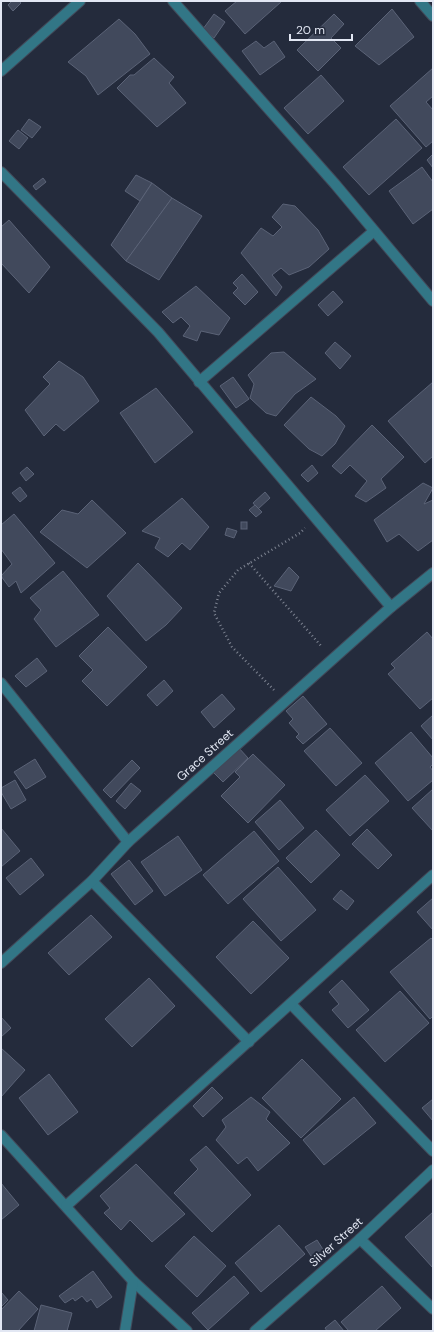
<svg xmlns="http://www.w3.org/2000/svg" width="434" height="1332" viewBox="0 0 434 1332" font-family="'DM Sans',sans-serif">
<rect width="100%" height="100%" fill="#242b3c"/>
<!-- building -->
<g fill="#41495c" stroke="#5b6377">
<path d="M12,1h7l2,2 -8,8 -5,-6z"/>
<path d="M237,1h44v1l-36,32 -20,-23z"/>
<path d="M392,9l22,28 -35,28 -24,-19z"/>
<path d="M214,14l11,8 -11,16 -11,-9z"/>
<path d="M334,14l10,10 -13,14 10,10 -23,23 -21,-21z"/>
<path d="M119,19l16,15 15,20 -52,41 -12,-19 -18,-14z"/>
<path d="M256,41l8,7 10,-7 11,16 -25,18 -18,-24z"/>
<path d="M154,58l20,19 -5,6 17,20 -29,24 -40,-39 13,-13h4z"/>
<path d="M433,68v28l-7,6 7,8v31l-7,6 -36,-41z"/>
<path d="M321,75l23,26 -36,33 -24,-26z"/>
<path d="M29,119l12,8 -9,11 -11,-8z"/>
<path d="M396,119l26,29 -53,47 -26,-28z"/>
<path d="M18,130l10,8 -9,11 -10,-8z"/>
<path d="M433,154v14l-6,-8z"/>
<path d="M422,167l11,15v27l-20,15 -24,-33z"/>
<path d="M136,175l16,8 -12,18 -15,-10z"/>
<path d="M43,178l3,4 -10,8 -3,-4z"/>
<path d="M152,183l20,15 -46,63 -15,-16z"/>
<path d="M172,198l30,18 -43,64 -33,-19z"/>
<path d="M283,204l12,2 23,24 11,19 -20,18 -20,8 -8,-7 -9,7 10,12 -6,9 -35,-43 20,-25 12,8 9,-9 -10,-10z"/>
<path d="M9,220l41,47 -21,26 -28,-30v-36z"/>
<path d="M242,274l16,18 -13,13 -12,-12 5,-5 -5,-5z"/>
<path d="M196,286l34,32 -11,17 -18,-4 -4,10 -14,-5 7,-10 -9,-9 -8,6 -11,-11z"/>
<path d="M333,291l10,11 -15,14 -10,-11z"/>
<path d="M335,342l16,14 -11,13 -15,-16z"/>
<path d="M284,352l32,27 -21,15 -19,22 -10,-3 -16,-15 4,-14 -6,-9 23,-22z"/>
<path d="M59,361l24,16 16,24 -35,30 -8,-7 -12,12 -19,-26 25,-26 -7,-7z"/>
<path d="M233,377l16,22 -13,9 -16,-22z"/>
<path d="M433,382v74l-8,7 -37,-42z"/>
<path d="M156,388l37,44 -38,31 -35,-50z"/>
<path d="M311,397l25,19 9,10 -10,18 -13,12 -13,-7 -25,-24z"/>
<path d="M372,425l32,32 -23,22 5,9 -20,14 -11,-6 12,-15 -17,-16 -9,9 -9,-8z"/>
<path d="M312,465l6,8 -10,9 -7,-7z"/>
<path d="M27,467l7,7 -8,7 -6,-8z"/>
<path d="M423,483l10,5 -9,16 9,-4v40l-15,11 -19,-17 -12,8 -13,-22z"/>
<path d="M20,487l7,9 -7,6 -8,-9z"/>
<path d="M265,492l5,6 -12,11 -5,-6z"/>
<path d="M182,498l27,29 -19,23 -8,-7 -14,14 -13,-9 5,-10 -18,-7z"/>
<path d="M92,500l34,33 -39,35 -47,-36 22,-22 16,4z"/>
<path d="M255,505l7,7 -6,5 -7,-7z"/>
<path d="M14,514l41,49 -34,30 -5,-12 -7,6 -8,-11 11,-12 -11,-15v-24z"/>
<rect x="241" y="522" width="6" height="7"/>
<path d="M227,528l10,3 -3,7 -9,-3z"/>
<path d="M138,563l44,45 -16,17 -20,16 -39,-45z"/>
<path d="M289,567l10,10 -8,14 -17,-5z"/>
<path d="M63,571l36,44 -43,32 -22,-28 7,-9 -11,-12z"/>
<path d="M108,627l39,40 -40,39 -25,-25 11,-11 -14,-14z"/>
<path d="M427,632l6,7v59l-13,11 -32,-35 7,-6 -4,-4z"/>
<path d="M37,658l10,13 -21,16 -11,-11z"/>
<path d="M164,680l9,11 -16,15 -10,-11z"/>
<path d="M222,694l13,15 -21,19 -13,-16z"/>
<path d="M303,696l24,28 -24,20 -7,-7 3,-3 -10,-11 4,-4 -7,-8z"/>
<path d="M433,715v25l-12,-14z"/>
<path d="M330,728l32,35 -26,23 -32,-35z"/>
<path d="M411,732l22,26v6l-3,3 3,4v9l-25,21 -33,-38z"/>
<path d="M238,747l10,11 -25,24 -11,-11z"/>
<path d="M253,754l32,31 -37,38 -27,-27 19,-19 -5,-5z"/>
<path d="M35,759l11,18 -20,12 -12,-17z"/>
<path d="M132,760l8,8 -29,30 -8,-8z"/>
<path d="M365,775l24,26 -39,35 -24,-26z"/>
<path d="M15,780l11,20 -15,9 -10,-17v-4z"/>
<path d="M131,783l10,8 -16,18 -9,-8z"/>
<path d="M433,789v42l-21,-23z"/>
<path d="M280,800l24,28 -25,22 -24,-28z"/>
<path d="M1,828l19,23 -19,16z"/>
<path d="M367,829l25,26 -14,14 -26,-25z"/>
<path d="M316,830l24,25 -29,28 -25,-25z"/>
<path d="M254,831l25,30 -51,43 -25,-29z"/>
<path d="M178,836l24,34 -37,26 -24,-34z"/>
<path d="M31,858l13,17 -24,20 -14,-17z"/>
<path d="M129,860l24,31 -18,14 -24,-31z"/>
<path d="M278,867l38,43 -35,31 -38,-42z"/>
<path d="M341,890l13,11 -7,9 -14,-11z"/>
<path d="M433,898v32l-16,-18z"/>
<path d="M91,915l21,22 -43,38 -21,-22z"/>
<path d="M253,921l36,37 -38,36 -35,-37z"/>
<path d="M431,938l2,2v76l-3,3 -40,-47z"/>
<path d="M149,978l26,28 -43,41 -27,-28z"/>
<path d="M342,980l27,30 -21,18 -16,-18 7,-6 -10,-12z"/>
<path d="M400,991l29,32 -44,39 -29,-32z"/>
<path d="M1,1017l10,11 -10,9z"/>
<path d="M1,1048l24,22 -24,27z"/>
<path d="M302,1059l39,40 -40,39 -39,-40z"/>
<path d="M49,1074l29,38 -30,23 -29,-37z"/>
<path d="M212,1087l11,11 -20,19 -10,-11z"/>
<path d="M251,1097l19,15 -4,7 24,24 -32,28 -11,-14 -9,7 -22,-24 10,-13 -4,-7z"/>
<path d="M354,1097l22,26 -52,42 -21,-25z"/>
<path d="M433,1099v22l-11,-13z"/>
<path d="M206,1146l45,49 -39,37 -38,-39 24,-24 -8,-9z"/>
<path d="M136,1164l49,50 -33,28 -22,-22 -9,10 -17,-17 6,-5 -10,-12z"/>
<path d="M1,1183l18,22 -18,15z"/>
<path d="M433,1212v56l-28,-31z"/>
<path d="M279,1225l26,29 -44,38 -26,-29z"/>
<path d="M194,1236l32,30 -29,31 -32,-31z"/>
<path d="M317,1240l7,11 -11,8 -8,-12z"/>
<path d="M93,1271l19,26 -15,11 -6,-9 -4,3 -5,-6 -7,5 -2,-3 -8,5 -6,-7z"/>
<path d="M234,1276l15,17 -41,37 -16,-17z"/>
<path d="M382,1286l19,22 -26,23h-26l-8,-9z"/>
<path d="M19,1291l19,18 -20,22h-17v-21z"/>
<path d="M1,1292l7,8 -7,7z"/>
<path d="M41,1305l31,8 -5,18h-33z"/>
<path d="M335,1320l9,11h-17l-2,-3z"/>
</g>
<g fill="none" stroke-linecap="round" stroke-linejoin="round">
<defs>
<g id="minor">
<path d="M173,1l162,183 98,117"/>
<path d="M420,1l13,15"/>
<path d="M1,71l79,-70"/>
<path d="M1,172l157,160 233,275"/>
<path d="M199,382l175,-151"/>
<path d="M1,683l127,159"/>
<path d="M92,881l157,161"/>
<path d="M1,963l91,-82 36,-39 263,-235 42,-34"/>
<path d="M291,1004l142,147"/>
<path d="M1,1135l132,146 54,50"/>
<path d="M66,1206l367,-331"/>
<path d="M360,1239l73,70"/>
<path d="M125,1331l8,-50"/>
<path d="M255,1331l105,-92 73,-69"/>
</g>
</defs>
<!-- minor casing -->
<use href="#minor" stroke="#424959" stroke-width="12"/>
<!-- path -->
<g stroke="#7e8492" stroke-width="2.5" stroke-dasharray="1 3" stroke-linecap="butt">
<path d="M249,563l73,84"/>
<path d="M274,690l-42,-43 -18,-34 5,-20 19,-23 62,-37 5,-5"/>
</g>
<!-- minor -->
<use href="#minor" stroke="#327686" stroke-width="10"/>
</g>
<g text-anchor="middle" stroke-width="4" stroke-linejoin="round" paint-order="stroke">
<!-- street labels -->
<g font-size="12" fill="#e2e7f3" stroke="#242b3c">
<text transform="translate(205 755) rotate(-42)" y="4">Grace Street</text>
<text transform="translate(336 1242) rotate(-42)" y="4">Silver Street</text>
</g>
</g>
<!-- border -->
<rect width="434" height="1332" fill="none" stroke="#e2e7f3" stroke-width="4"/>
<!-- scale -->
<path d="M290 34v6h62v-6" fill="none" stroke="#e2e7f3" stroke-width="2"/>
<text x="296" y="34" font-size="12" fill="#e2e7f3" stroke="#242b3c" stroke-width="3" paint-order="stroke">20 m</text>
</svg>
